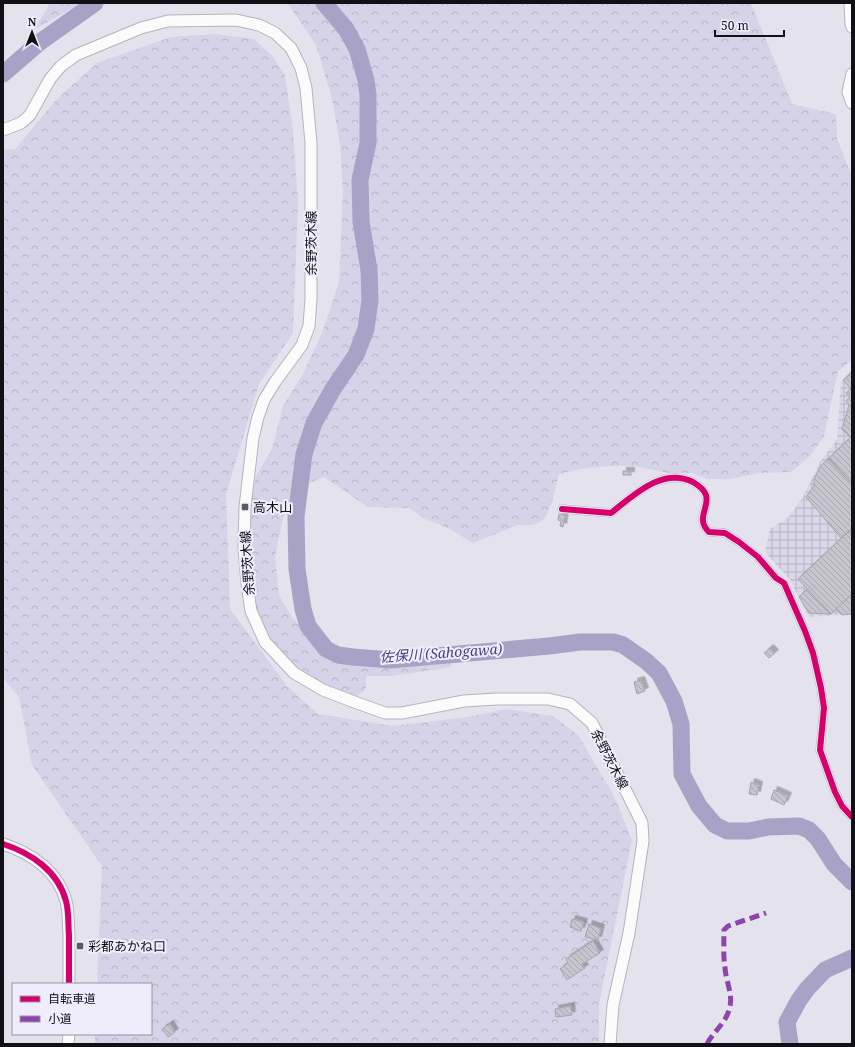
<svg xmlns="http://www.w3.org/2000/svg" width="855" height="1047" viewBox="0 0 855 1047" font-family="'Noto Serif','Noto Sans JP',serif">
<defs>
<pattern id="industrial-grid" width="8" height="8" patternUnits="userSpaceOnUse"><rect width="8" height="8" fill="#d8d6e7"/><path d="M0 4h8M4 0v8" fill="none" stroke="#b8b7c5"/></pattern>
<pattern id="forest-crowns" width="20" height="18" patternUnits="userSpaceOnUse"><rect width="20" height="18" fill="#d6d3e8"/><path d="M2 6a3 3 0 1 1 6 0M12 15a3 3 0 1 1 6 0" fill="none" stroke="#b7b4c6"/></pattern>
<pattern id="building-back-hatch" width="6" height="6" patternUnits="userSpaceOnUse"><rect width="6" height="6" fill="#c6c4cc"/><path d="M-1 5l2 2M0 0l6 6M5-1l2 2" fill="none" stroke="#a9a7ae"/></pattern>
<filter id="shadow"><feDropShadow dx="3.5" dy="-3.5" stdDeviation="0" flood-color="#0004"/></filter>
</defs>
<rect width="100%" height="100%" fill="#e4e2ec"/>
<!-- industrial -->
<path fill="url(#industrial-grid)" d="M852,371v243l-43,3 -19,-37 -25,-28 5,-23 18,-11 15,-21 17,-35 17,-22 4,-58z"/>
<!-- forest -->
<g fill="url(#forest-crowns)">
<path d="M50,3h31l-47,27z"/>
<path d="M279,3h472l41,101 44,10 1,25 15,38v183l-14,11 -14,65 -14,20 -19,16 -32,1 -30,6h-21l-16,-6h-24l-34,-7h-24l-24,2 -27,6 -7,28 -8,18 -11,5h-15l-45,18 -25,-15 -23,-9 -16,-11 -41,-1 -44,-30 -15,6 -20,17 -8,26 -6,31 4,38 13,22 31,35 23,10 24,4 39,-2 43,-5 -1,8 -58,9h-27v13l-9,7 -35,-12 -28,-19 -26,-28 -14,-36 -3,-34 -1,-38 1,-32 5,-21 16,-27 11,-43 20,-32 19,-41 17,-51 4,-91 -3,-46 -8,-47 -16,-53 -28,-41z"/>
<path d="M215,34l39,5 19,18 12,18 8,56 5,72 -5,130 -34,51 -33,110 4,115 57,77 31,28 75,12 75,-9 38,-8 47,7 25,19 36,61 18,44 -33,164v40h-504v-10h56v-50h-54l5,-118 -70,-101 -13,-68 -16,-19v-528l12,-1 42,-50 40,-36 74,-26z"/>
</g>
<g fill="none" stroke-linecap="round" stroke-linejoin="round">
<!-- river -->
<g stroke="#a8a2c6" stroke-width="17">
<path d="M324,3l22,26 11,20 9,31 2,15v48l-8,37 1,42 8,48 1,30 -4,29 -10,26 -23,34 -19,34 -10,31 -8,63 1,52 6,40 5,17 18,23 12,6 15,2 37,3 159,-14 31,-4h33l10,3 23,16 13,12 15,28 7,23 1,50 17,32 16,19 12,6h22l19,-4 31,-1 10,4 9,9 16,25 18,18"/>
<path d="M3,74l37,-32 55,-39"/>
<path d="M790,1044l-3,-22 12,-22 8,-11 18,-19 27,-12"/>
</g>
</g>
<!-- building -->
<g fill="url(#building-back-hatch)" stroke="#a6a5ac" filter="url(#shadow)">
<path d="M852,372v36l-6,-7 4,-4 -4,-4 5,-4 -8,-9z"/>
<path d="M849,405l3,3v28l-1,2 -9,-9z"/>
<path d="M852,436v47l-23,-25z"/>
<path d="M828,459l24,25v44l-11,10 -35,-41 8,-11v-7l6,-12z"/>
<rect x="623" y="471" width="8" height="4"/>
<path d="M559,514l6,1 -2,12 -3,-1 1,-5 -3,-1z"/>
<path d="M852,528v8l-4,-4z"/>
<path d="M848,532l4,4v58l-21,20 -33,-35z"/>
<path d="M807,589l24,25 -22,-1 -10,-16z"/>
<path d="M852,594v20l-10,1 -6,-6z"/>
<path d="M770,648l5,5 -6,5 -5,-5z"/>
<path d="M641,680l4,11 -8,3 -3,-12z"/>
<path d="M751,782l8,3 -2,10 -8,-1z"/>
<path d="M774,790l14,6 -4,9 -13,-6z"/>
<path d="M572,919l12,3 -3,9 -11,-4z"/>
<path d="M589,924l12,4 -3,12 -13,-3z"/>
<path d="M593,941l7,12 -18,11 3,4 -18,12 -7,-11 8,-6 -2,-4z"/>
<path d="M571,1006l1,9 -16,2 -1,-8z"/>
<path d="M170,1024l5,8 -7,5 -6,-8z"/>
</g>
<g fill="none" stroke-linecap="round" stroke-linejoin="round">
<defs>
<path id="street" d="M562,509l49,4c23,-18 51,-46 82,-31 5,3 11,7 13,13 4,12 -11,24 3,37l16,1 14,9 19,15 18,21 8,5 21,48 8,22 8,35 3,20 -4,42 15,42 7,14 10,11"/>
<g id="secondary">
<path d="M850,3l1,21 1,3"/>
<path d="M852,74l-4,18 4,11"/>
<path d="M3,130l18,-7 9,-8 20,-36 11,-13 15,-11 65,-27 27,-7 68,-1 23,5 16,8 16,15 10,20 5,20 5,55v156l-2,27 -7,19 -27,37 -11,18 -6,17 -5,21 -8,69 -1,41 3,36 4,27 14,31 29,31 29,17 34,13 28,10h17l62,-12 33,-2h51l22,5 22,19 50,100 1,18 -14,92 -16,72 -3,39"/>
<path d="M3,844c28,9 55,27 63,57 3,11 2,23 3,34 0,16 0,33 0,49"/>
<path d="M68,1044l1,-10"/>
</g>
</defs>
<!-- street casing -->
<use href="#street" stroke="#b5b4bb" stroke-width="9"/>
<!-- secondary casing -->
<use href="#secondary" stroke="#b5b4bb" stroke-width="13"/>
<!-- street -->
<use href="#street" stroke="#fbfbfc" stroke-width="7"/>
<!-- secondary -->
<use href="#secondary" stroke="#fbfbfc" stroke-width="11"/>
<!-- quiet -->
<path stroke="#8e44ad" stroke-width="5" stroke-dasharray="10 5" stroke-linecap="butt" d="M707,1044c6,-12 18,-20 22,-34 5,-15 -3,-27 -4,-42 -2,-13 -1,-26 -1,-38l4,-4 38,-13"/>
<defs>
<g id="cycleway">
<path d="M562,509l49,4c23,-18 51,-46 82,-31 5,3 11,7 13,13 4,12 -11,24 3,37l16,1 14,9 19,15 18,21 8,5 21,48 8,22 8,35 3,20 -4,42 15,42 7,14 10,11"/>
<path d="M3,844c28,9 55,27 63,57 3,11 2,23 3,34 0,16 0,33 0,49"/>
</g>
</defs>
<!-- cycleway casing -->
<use href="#cycleway" stroke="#efedfc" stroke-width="8"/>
<!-- cycleway -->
<use href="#cycleway" stroke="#d6006c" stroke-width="6"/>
</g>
<!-- markers -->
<g fill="#5b5a60" stroke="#efedfc" stroke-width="1.5">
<rect x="241" y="503" width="8" height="8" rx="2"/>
<rect x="76" y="942" width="8" height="8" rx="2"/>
</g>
<g text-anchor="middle" stroke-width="4" stroke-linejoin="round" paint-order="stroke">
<!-- street labels -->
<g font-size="13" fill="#111015" stroke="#efedfc">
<text transform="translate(311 243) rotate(-90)" y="5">余野茨木線</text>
<text transform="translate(247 563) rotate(-94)" y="5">余野茨木線</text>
<text transform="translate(610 759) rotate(63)" y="5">余野茨木線</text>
</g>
<!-- poi labels -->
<g font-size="13" fill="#111015" stroke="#efedfc" text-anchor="start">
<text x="253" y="512">高木山</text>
<text x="88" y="951">彩都あかね口</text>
</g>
<!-- water labels -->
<g font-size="14" font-style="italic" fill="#4d3e7c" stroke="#efedfc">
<text transform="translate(441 653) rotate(-4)" y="5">佐保川 (Sahogawa)</text>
</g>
</g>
<!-- border -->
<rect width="855" height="1047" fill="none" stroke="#111015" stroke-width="8"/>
<!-- legend -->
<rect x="12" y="983" width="140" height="52" fill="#efedfc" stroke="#9695a0"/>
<rect x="20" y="996" width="20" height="6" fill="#d6006c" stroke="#9695a0"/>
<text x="48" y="1003" font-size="12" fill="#111015">自転車道</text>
<rect x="20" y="1016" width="20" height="6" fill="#8e44ad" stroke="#9695a0"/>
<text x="48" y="1023" font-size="12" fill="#111015">小道</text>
<!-- north arrow -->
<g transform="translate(32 32)" stroke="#efedfc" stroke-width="3" paint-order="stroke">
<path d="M0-3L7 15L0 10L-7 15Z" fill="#111015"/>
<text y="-6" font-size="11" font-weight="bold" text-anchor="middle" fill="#111015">N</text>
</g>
<!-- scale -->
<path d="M715 30v6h69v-6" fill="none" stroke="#111015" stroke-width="2"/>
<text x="721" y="30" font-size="12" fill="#111015" stroke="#efedfc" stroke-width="3" paint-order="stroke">50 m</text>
</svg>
